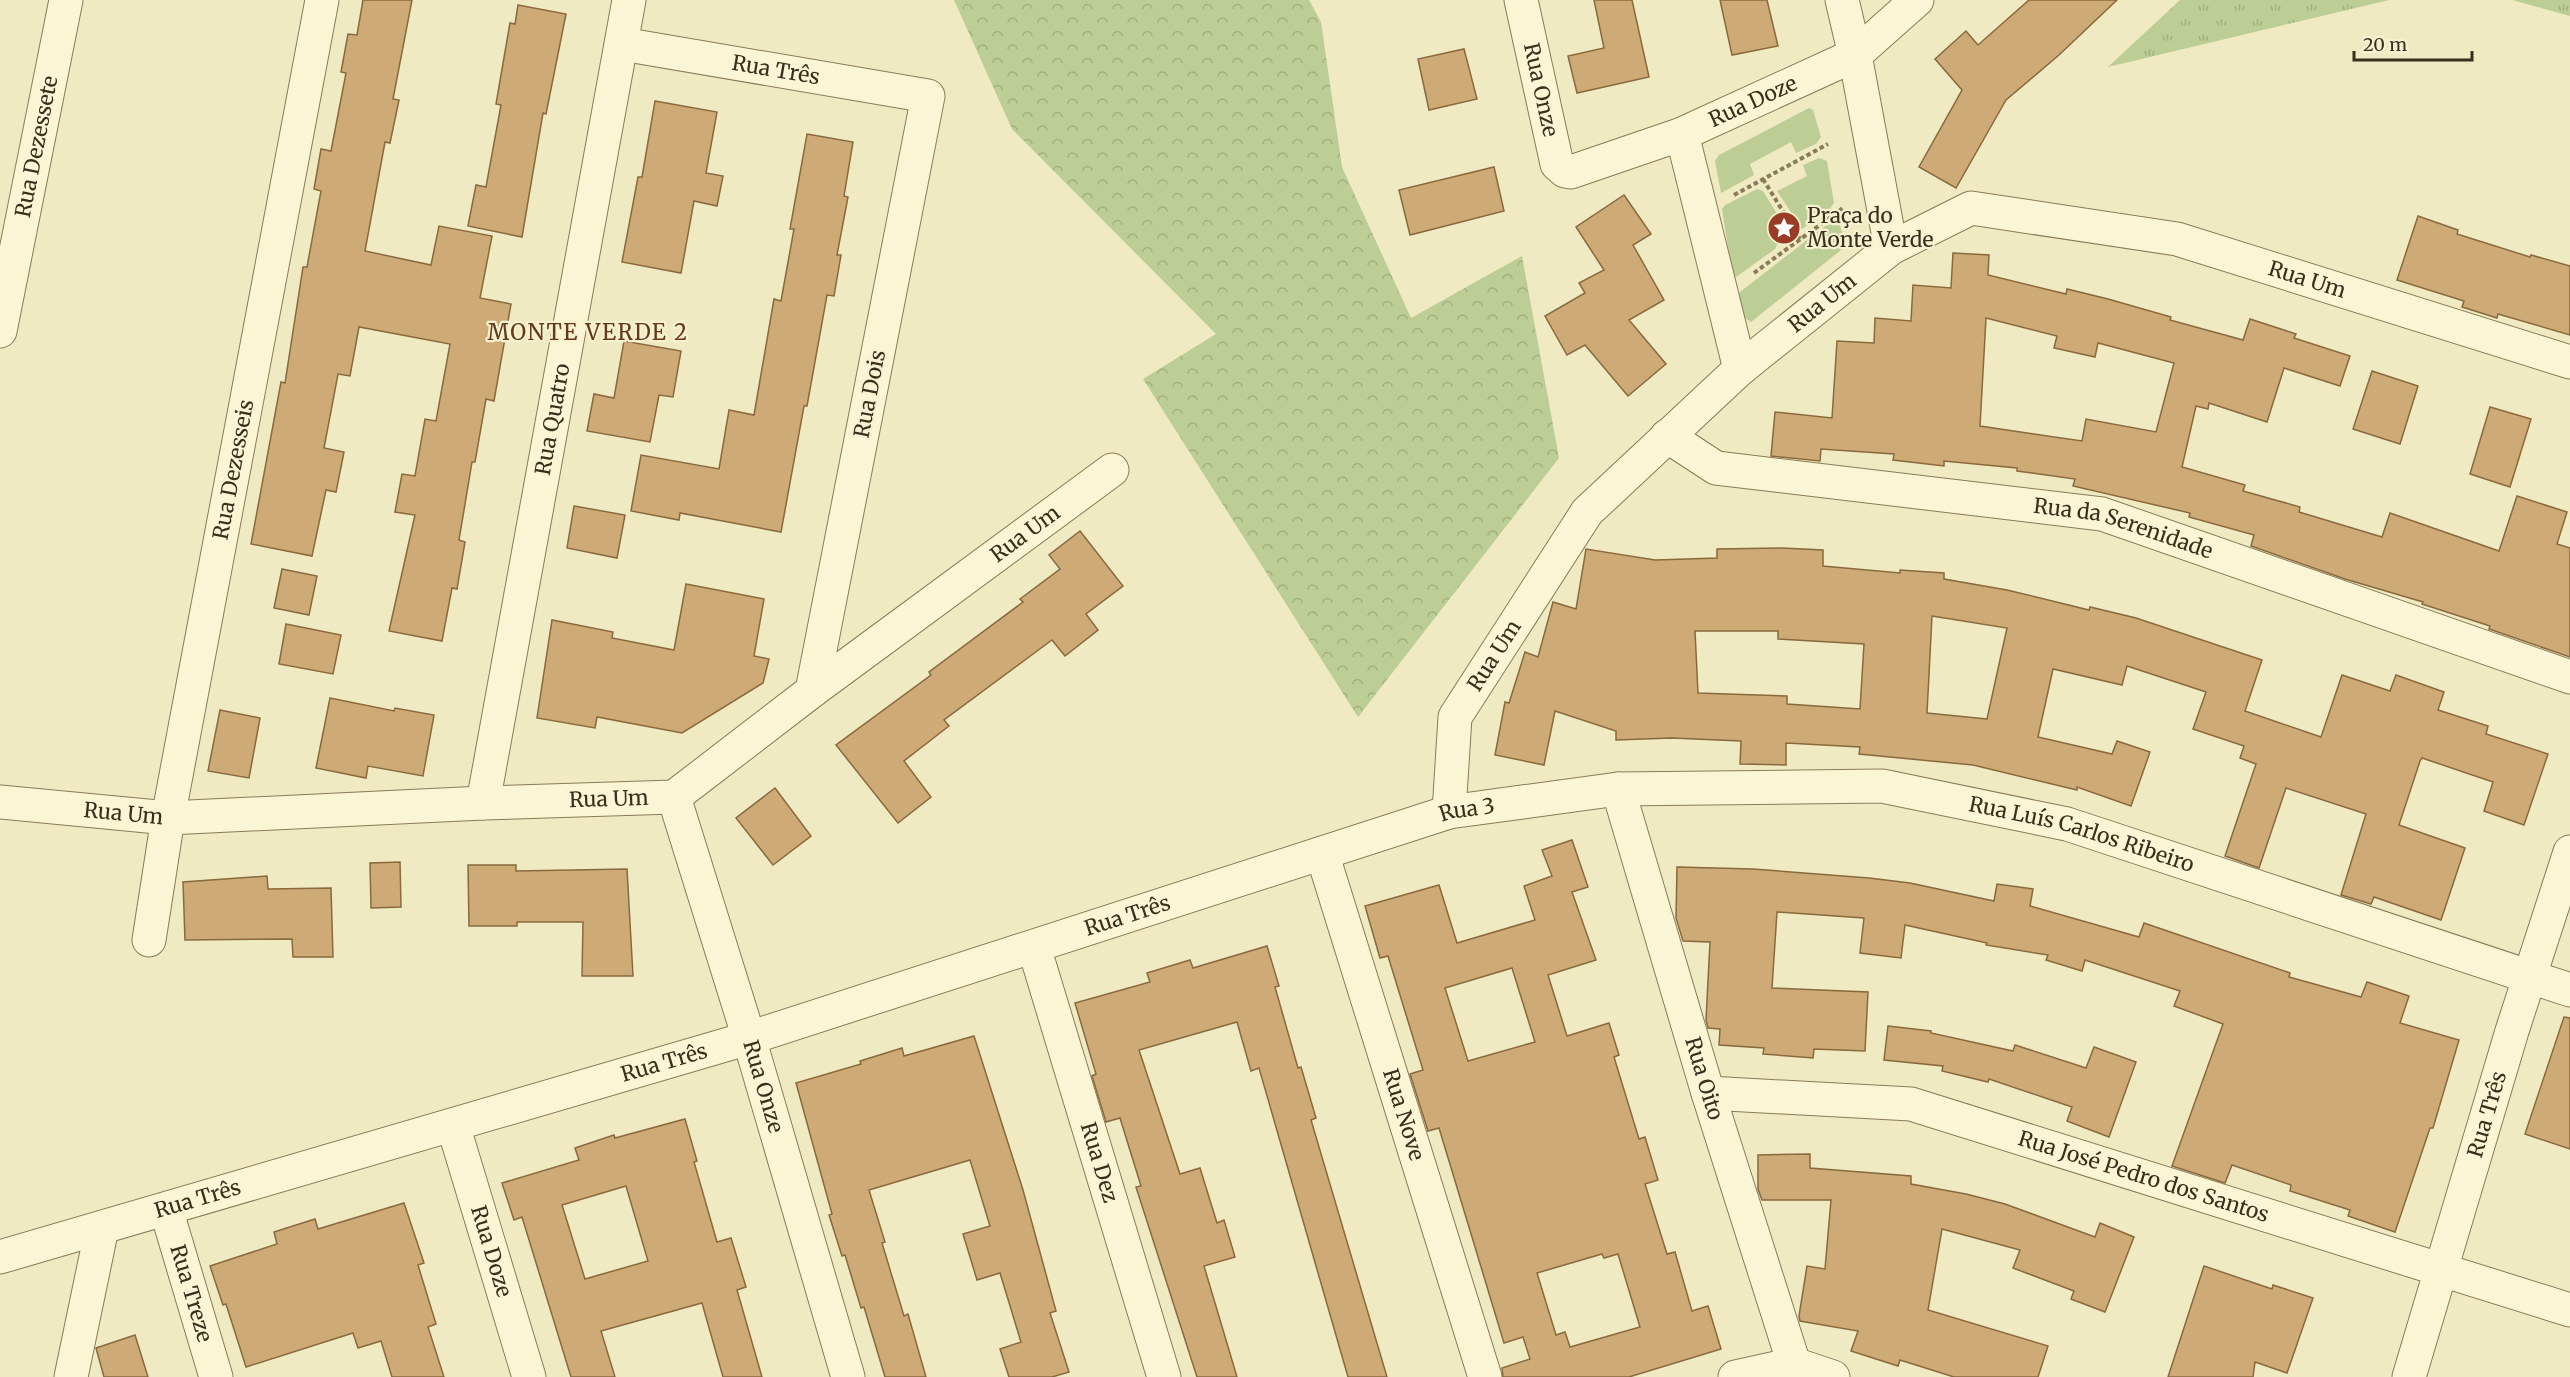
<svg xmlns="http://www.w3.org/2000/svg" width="2570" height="1377" viewBox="0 0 2570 1377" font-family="Merriweather,serif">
<defs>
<pattern id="grass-tufts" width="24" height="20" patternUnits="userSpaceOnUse" patternTransform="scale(1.5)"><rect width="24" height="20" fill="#bccd95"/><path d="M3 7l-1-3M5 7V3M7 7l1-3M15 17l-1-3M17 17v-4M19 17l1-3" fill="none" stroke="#a2b080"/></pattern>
<pattern id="forest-crowns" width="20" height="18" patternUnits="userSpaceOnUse" patternTransform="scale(1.5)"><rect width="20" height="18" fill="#bccd95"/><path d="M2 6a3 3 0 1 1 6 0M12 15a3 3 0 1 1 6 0" fill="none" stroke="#a2b080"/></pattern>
</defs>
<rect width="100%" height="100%" fill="#efeac1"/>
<!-- grass -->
<g fill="url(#grass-tufts)">
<path d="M2180,0h209l-281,67z"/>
<path d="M2512,0h58v16z"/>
</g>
<!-- forest -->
<path fill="url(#forest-crowns)" d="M954,0h355l12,22 21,145 69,151 111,-62 37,202 -201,259 -215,-338 73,-45 -204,-205z"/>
<!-- green -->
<g fill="#bccd95">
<path d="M1809,108l4,2 8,27 -5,7 -20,9 -5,-11 -41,22 4,11 -33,18 -6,-32 4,-6z"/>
<path d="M1819,158l8,3 7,42 -5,7 -27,19 -25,-38 30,-15 -4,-11z"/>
<path d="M1757,189l6,2 22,36 -10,22 -39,28 -4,-4 -10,-64 3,-4z"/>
<path d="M1833,220l6,2 7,24 -95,76 -13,-9 -2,-18z"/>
</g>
<!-- building -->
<g fill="#ceab76" stroke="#89693d" stroke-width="1.5" fill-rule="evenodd">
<path d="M363,0h49l-19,99 6,1 -9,43 -5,-1 -20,109 66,14 8,-39 53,10 -12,62 31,6 -17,97 -8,-2 -11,63h-3l-13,78 6,2 -8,47 -5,-1 -10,53 -53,-10 26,-116 -20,-3 7,-38 13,2 10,-57 11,2 14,-77 -91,-17 -9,49 -12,-2 -14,74 20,4 -8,40 -10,-2 -14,66 -61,-12 30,-162 4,1 18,-116h4l14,-76 -7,-2 7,-40 10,2 15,-78 -5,-1 7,-38 9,1z"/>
<path d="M1594,0h38l17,77 -72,16 -9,-37 36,-8z"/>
<path d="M1720,0h47l11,46 -46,9z"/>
<path d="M2029,0h88l-58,55 -53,45 -50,88 -37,-21 43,-77 -27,-31 31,-28 12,14z"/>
<path d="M518,5l48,9 -20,100 -3,-1 -21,124 -54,-11 8,-41 10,2 15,-82 -5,-1 14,-81 5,1z"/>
<path d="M1464,49l13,50 -48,11 -11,-51z"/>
<path d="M655,101l62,11 -11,61 17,3 -6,30 -23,-5 -13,72 -59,-11 16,-85h4z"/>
<path d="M807,134l46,8 -9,54 4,1 -11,58h4l-7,41 -7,-1 -20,111h-3l-23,126 -101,-19 -1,7 -48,-9 10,-56 78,14 10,-59 25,5 20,-116 7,2 13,-72h-4z"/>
<path d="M1494,167l10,44 -94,24 -11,-45z"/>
<path d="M1624,195l27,39 -18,11 31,55 -35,20 37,44 -38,32 -43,-51 -18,10 -22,-39 40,-23 -6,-10 25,-13 -28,-43z"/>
<path d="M2418,216l40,14 -1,4 73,23 1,-2 39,11v69l-72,-21 -1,4 -35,-11 2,-6 -67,-21z"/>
<path d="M1953,253l36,2 -1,20 78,19 1,-5 41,10 63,18 -1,3 73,20 7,-21 46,15 -2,4 56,18 -10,30 -56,-18 -17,54 -58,-19 -1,6 -12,-3 -14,61 63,18 -2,6 57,16 -1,5 83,25 8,-24 109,38 18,-55 50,16 -10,32 13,4v109l-81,-28 1,-3 -68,-22 1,-2 -78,-23 -94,-33 3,-11 -65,-18 1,-4 -117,-27 2,-7 -58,-8v-3l-73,-7v5l-51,-6 1,-6 -73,-5 -1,12 -49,-5 4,-44 57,6 5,-77 37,2 1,-25 36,3 2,-36 38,3zM1986,318l71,18 -3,12 41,9 3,-14 76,20 -18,69 -70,-13 -4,22 -102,-15z"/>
<path d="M624,341l57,10 -8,46 -14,-2 -9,47 -63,-11 7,-37 20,4z"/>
<path d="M2372,371l46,15 -18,58 -47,-15z"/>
<path d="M2490,407l41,12 -21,68 -40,-13z"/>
<path d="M574,506l51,9 -8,43 -50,-10z"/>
<path d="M1080,531l43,55 -37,28 12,16 -33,26 -13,-16 -108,80 5,6 -45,35 27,36 -33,26 -62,-78 95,-70 -2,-3 94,-70 -3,-3 40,-30 -11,-14z"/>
<path d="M1782,548l41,2v16l77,7v-3l44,3v6l63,11 82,20 1,-3 46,11 126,42 -17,51 76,26 21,-62 48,16 6,-16 48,17 -6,18 50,16 -2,8 62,20 -24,71 -40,-14 9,-29 -71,-24 -2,3 -21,64 66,23 -24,72 -67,-23 -3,7 -30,-9 25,-81 -80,-26 -27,80 -34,-12 31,-92 -16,-6 4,-12 -51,-17 13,-37 -79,-26 -5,19 -69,-16 -15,68 74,17 5,-13 33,11 -19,54 -54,-19v3l-104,-25 -114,-11 1,-7 -74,-4v22l-46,-1 1,-23 -69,-3 -56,2v-9l-61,-20 -11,54 -49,-10 10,-53 4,1 16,-51 13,5 15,-55 23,7 10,-60 69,11 62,-2v-9zM1932,616l75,12 -20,91 -60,-6zM1695,631h83v8l86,5 -4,65 -73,-5v-8l-89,-3z"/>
<path d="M282,569l35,7 -8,39 -35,-7z"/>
<path d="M686,584l78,15 -10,57 15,3 -6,24 -81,50 -85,-16 -2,11 -58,-10 15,-98 61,12 -1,6 62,12z"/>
<path d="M286,624l55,11 -8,39 -54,-10z"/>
<path d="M330,698l64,13 1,-3 39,7 -11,61 -55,-10 -2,12 -50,-10z"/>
<path d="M220,710l40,8 -11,60 -41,-7z"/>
<path d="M775,788l36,48 -38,29 -37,-47z"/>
<path d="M1572,840l16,47 -16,5 24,68 -48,15 19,61 42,-13 10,32 -5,2 25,82 6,-2 13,43 -13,4 22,70 8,-2 17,59 16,-5 13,43 -92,28h-126l-1,-9 28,-9 -7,-22 -19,6 -65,-215 -11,3 -18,-57 13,-4 -35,-114 -8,2 -15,-52 74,-21 18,58 78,-23 -11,-34 28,-10 -10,-26zM1512,968l23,74 -67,19 -23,-73zM1602,1254l2,4 14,-4 22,73 -70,20 -5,-15 -9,3 -19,-62z"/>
<path d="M400,862l1,45 -30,1 -1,-45z"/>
<path d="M468,865h48v6l111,-2 6,107h-51l1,-54h-66v4h-48z"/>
<path d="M1677,867l76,2 116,9 41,5 84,18 3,-17 36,5 -3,17 109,31 5,-14 146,50 -1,4 72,20 6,-15 42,14 -9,27 59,17 -26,88h-3l-35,104 -47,-16 2,-6 -60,-19 1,-6 -59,-20 -7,18 -53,-17 51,-142 -49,-18 6,-15 -95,-31 -3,11 -36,-11 2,-5 -62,-10 1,-2 -82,-18 -4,33 -41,-5 4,-35 -87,-6 -5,76 96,4 -3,59 -51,-2 -1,9 -50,-4 1,-6 -45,-3 1,-16 -12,-1 -2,-8 4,-78 -27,-1 -7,-23z"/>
<path d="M267,876l1,13 63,-1 2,69h-40l-1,-18 -107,1 -2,-58z"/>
<path d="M1267,946l12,40 -4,1 23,81 3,-1 15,51 -5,2 76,257h-39l-89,-309 -8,3 -14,-49 -98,28 41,124 20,-6 17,55 7,-3 11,37 -31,9 33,111h-40l-61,-190 5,-1 -21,-68 -14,4 -14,-46 4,-2 -21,-71 75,-21 -3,-9 43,-13 3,8z"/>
<path d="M2564,1017l6,1v131l-45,-15z"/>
<path d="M1888,1026l43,5v2l82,18 2,-6 71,23 8,-21 42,15 -27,75 -42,-16 5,-14 -83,-28 -1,3 -46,-11 1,-5 -59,-6z"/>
<path d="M974,1036l49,154 33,121 -6,2 19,59 -17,5h-43l-9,-28 21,-7 -21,-69 -23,7 -14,-46 27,-8 -20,-66 -101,30 16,52 -3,1 22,73 4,-2 18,63h-41l-21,-70 -3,1 -16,-53 -3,1 -13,-41 3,-1 -36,-131 65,-19 -1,-3 42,-13 2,8z"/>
<path d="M685,1119l12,42 -3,1 23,80 14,-4 15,49 -9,3 25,87h-39l-21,-74 -101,28 14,46h-44l-49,-160 -8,3 -12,-37 77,-23 -4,-12 39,-13 1,3zM626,1186l22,75 -63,18 -23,-74z"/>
<path d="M1810,1154v14l101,8v8l55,10 39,10 90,33 5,-14 34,14 -29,75 -34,-13 3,-8 -61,-23 7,-18 -78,-21 -14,81 120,36 -10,31h-84l-54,-17 -2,6 -47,-15 7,-20 -58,-10 -1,-5 8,-50 18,3 6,-69h-69l-4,-11v-34z"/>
<path d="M404,1203l20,60 -6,2 18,59 -8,3 16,50h-52l-11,-36 -23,7 -5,-15 -107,34 -20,-63 -3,1 -13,-39 67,-22 -3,-12 41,-13 3,10z"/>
<path d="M2204,1266l68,23 1,-4 40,13 -26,75 -32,-11 -2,15h-85z"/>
<path d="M135,1335l13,42h-44l-8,-29z"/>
</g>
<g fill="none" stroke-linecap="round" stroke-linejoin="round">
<defs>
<g id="minor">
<path id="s1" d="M1521,0l36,164 8,7 6,1 111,-38 173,-79 62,-55"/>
<path d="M1842,0l13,55 36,193"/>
<path id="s2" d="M622,44l306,52 -116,595"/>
<path d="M1682,134l58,235"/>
<path id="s3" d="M0,331l66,-331"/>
<path id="s4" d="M1667,436l49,32 386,46 468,163"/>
<path id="s5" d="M1618,789l90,304 86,271"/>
<path id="s6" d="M674,797l75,241 99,339"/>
<path id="s7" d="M0,802l168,16 315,-15 191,-6 138,-106 300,-221"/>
<path id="s8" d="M483,803l146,-803"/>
<path id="s9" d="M1449,812l6,-95 132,-205 153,-143 151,-121 80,-40 206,31 393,123"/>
<path id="s10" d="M1322,853l163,524"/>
<path id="s11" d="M149,940l19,-122 154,-818"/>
<path id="s12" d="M1034,947l130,430"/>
<path id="s13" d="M1708,1093l203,11 659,206"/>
<path id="s14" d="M453,1125l76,252"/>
<path id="s15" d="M166,1209l50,168"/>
<path id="s16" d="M0,1257l749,-219 700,-226 169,-23 264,-3 185,38 503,166"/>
<path d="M71,1377l31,-149"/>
<path d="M1735,1377l59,-13 39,13"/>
<path id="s17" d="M2409,1377l103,-346 58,-179"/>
</g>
</defs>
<!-- minor casing -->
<use href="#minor" stroke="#897b58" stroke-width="35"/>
<!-- path -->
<g stroke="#897b58" stroke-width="4" stroke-dasharray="4.5 3" stroke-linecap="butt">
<path d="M1763,179l37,60"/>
<path d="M1734,195l94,-51"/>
<path d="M1754,273l89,-65"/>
</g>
<!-- minor -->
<use href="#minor" stroke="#faf5d4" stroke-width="33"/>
</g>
<!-- icons -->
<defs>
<symbol id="sight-disc" viewBox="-11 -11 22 22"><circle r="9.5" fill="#9a3b26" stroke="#f6f2d1"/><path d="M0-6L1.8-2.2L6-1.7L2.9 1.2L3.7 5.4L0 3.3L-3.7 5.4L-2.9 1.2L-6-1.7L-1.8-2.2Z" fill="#fff"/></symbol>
</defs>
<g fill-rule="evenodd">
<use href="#sight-disc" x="1765" y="209" width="38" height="38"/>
</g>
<g text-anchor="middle" stroke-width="4.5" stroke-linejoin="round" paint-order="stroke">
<!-- street labels -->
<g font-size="21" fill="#382f1d" stroke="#f6f2d1">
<text dy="7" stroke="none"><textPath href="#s2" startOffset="156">Rua Três</textPath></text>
<text dy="7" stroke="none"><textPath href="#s1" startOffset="92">Rua Onze</textPath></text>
<text dy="7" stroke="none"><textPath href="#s1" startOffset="380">Rua Doze</textPath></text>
<text dy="7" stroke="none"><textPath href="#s3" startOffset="188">Rua Dezessete</textPath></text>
<text dy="7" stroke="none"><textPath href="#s9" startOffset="1176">Rua Um</textPath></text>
<text dy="7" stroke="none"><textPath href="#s9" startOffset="654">Rua Um</textPath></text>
<text transform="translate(870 394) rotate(-79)" y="7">Rua Dois</text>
<text dy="7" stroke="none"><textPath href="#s8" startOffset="390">Rua Quatro</textPath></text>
<text dy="7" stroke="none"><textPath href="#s11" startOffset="478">Rua Dezesseis</textPath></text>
<text dy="7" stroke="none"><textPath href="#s4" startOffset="471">Rua da Serenidade</textPath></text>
<text dy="7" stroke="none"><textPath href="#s7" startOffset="1114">Rua Um</textPath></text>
<text dy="7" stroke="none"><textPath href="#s9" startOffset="168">Rua Um</textPath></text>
<text dy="7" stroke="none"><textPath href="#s7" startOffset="610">Rua Um</textPath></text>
<text dy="7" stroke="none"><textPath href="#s16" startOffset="1534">Rua 3</textPath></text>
<text dy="7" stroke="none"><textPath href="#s7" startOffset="124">Rua Um</textPath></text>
<text dy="7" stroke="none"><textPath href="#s16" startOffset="2156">Rua Luís Carlos Ribeiro</textPath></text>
<text dy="7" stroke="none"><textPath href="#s16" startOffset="1178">Rua Três</textPath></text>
<text dy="7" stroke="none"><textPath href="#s16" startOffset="692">Rua Três</textPath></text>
<text dy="7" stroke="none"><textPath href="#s5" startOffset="302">Rua Oito</textPath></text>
<text dy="7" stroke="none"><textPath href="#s6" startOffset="303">Rua Onze</textPath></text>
<text dy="7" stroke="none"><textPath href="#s17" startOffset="274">Rua Três</textPath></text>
<text dy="7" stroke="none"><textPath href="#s10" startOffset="274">Rua Nove</textPath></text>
<text dy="7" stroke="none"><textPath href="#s12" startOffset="225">Rua Dez</textPath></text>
<text dy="7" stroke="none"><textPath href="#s13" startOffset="447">Rua José Pedro dos Santos</textPath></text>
<text dy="7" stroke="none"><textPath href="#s16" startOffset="206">Rua Três</textPath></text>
<text dy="7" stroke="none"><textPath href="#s14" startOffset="132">Rua Doze</textPath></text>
<text dy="7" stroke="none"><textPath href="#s15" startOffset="88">Rua Treze</textPath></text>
</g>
<!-- poi labels -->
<g font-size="21" fill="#382f1d" stroke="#f6f2d1" text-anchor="start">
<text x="1807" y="223">Praça do<tspan x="1807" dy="24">Monte Verde</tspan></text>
</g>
<!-- neighbourhood labels -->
<g font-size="22" letter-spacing="1.5" fill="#66391b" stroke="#f6f2d1">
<text x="588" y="340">MONTE VERDE 2</text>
</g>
</g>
<!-- scale -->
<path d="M2354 51v9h118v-9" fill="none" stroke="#382f1d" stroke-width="3"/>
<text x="2363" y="51" font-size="18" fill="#382f1d" stroke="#f6f2d1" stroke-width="4.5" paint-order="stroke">20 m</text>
</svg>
